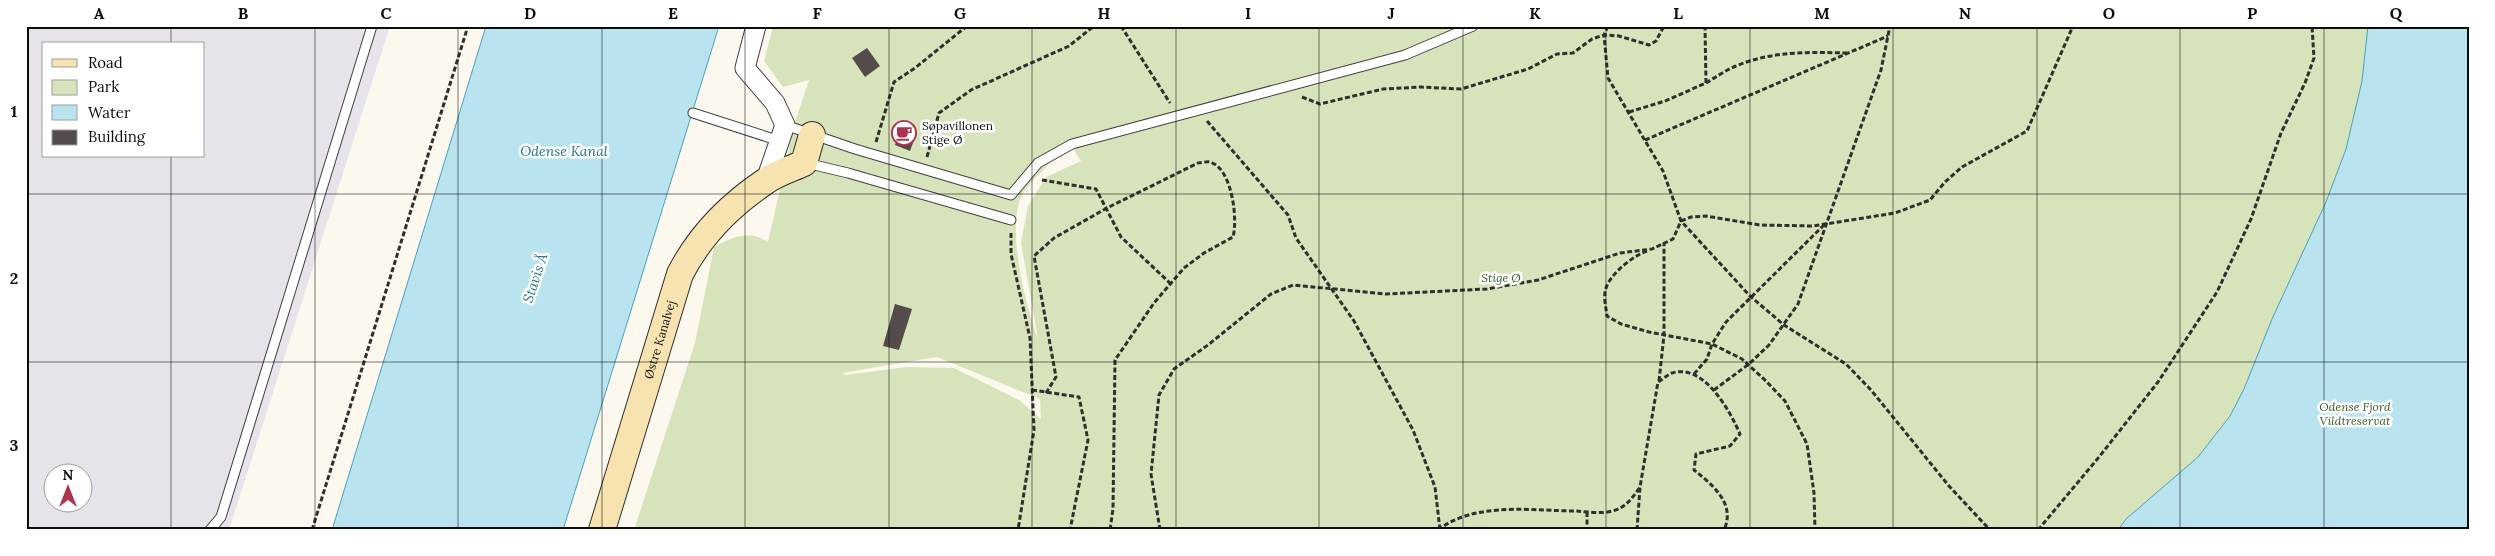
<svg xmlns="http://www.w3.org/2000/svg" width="2495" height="556" viewBox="0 0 2495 556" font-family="Lora,serif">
<rect width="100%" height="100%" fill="#fdf8ee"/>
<!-- industrial -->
<path fill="#e8e2ea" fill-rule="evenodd" d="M26,26h364l-161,504h-203zM44,44h160v112h-160zM52,474h30v30h-30z"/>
<!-- green -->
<path fill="#d7e4bb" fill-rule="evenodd" d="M773,26h1696v504l-286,-60 -57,49 -8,11h-1484l61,-187 19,-96c20,-10 34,-18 54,-5l27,-120 14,-42 -26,7 -19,-26zM1070,144l11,17 -35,16 -18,29 -7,37 17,96c-13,-36 -30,-104 -18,-140 5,-13 39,-45 50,-55zM937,357l103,42 1,20 -22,-19 -65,-32 -48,-1 -60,8 -4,-2z"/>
<!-- water -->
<g fill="#b8e3ef" stroke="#47a2be">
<path d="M486,26h233l-156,504h-231z"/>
<path d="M2368,26h101v504h-351l8,-11 72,-62 32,-41 14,-27 28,-70 54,-117 20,-53 16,-68z"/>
</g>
<!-- building -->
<g fill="#544c4a">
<path d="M867,48l13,18 -15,11 -13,-19z"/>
<path d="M902,126l15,6 -7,19 -15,-6z"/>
<path d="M895,304l17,5 -13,41 -16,-4z"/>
</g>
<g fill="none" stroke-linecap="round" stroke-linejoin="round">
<defs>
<g id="lane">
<path d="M693,113l87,28"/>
<path d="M785,125l70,24 156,46 27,-32 34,-19 333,-89 68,-29"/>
<path d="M806,163l42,10 163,47"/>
<path d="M210,530l11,-13 151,-491"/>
</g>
<path id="street" d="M756,26l-11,42 30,35 10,22 -19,55"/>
<g id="secondary">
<path id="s1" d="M602,530l78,-256c20,-39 50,-69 86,-93 11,-8 25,-12 38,-18l8,-28"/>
</g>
</defs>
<!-- lane casing -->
<use href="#lane" stroke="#404040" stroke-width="11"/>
<!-- street casing -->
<use href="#street" stroke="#404040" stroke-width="21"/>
<!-- secondary casing -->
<use href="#secondary" stroke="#2f2f2f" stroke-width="28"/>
<!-- path -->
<g stroke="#2f2f2f" stroke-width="3" stroke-dasharray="5 2.5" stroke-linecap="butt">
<path d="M1121,26l49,77"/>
<path d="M1608,26l-4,9 4,43 55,93 18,50 69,75 34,29 62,39 25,26 78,96 41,44"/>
<path d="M1706,83c10,-6 20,-13 30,-17 35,-15 74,-14 111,-13"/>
<path d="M1302,97l18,7 63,-15 38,-2 40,2 67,-20 29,-15 16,-1 19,-14 12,-4 15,1 30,9 7,-4 8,-15"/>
<path d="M1629,112l36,-11 41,-18 -1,-57"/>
<path d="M1207,121l81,94 8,23 58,83 59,109 22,57 5,43"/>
<path d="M1645,140l243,-104"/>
<path d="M876,142l18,-60 21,-14 52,-42"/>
<path d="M927,157l12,-44 32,-23 98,-44 25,-20"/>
<path d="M1042,180l54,9 25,48 50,47"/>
<path d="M1681,221l10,-4 15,-1 54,9 53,1 82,-13 35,-13 15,-18 17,-15 65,-36 46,-105"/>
<path d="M1011,233v21l19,84 4,92 -16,100"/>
<path d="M1647,251c-14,5 -36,22 -41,37 -3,9 0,19 1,28l14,8 28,8 63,12 30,15 24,22 19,20 22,43 7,49 1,37"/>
<path d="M1694,374l13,-15 5,-15 14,-22 100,-99"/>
<path d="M1659,381l5,-46v-92"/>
<path d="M1032,390l47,7 9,43 -18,90"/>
<path d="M1714,390l35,-26 20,-19 29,-41 83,-234 9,-44"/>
<path d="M1046,393l10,-16 -22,-121 20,-18 53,-30 91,-45c4,0 9,-2 12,-1 22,6 28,57 23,75l-29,16 -20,15 -30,35 -39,57 -2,149 -3,21"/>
<path d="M1587,512v18"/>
<path d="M312,530l156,-504"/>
<path d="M1160,530l-9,-56 8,-79 15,-26 34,-24 63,-51 22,-9 93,9 101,-5 51,-9 82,-27 32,-4 21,-10 8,-18"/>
<path d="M1438,530c37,-29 95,-19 139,-19 11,1 25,3 35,0 14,-3 21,-14 28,-24"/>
<path d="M1637,530l3,-43 18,-105c5,-3 9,-7 14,-9 32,-10 58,38 68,61l-10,12 -34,8 -2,16c19,15 42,34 30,60"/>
<path d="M2038,530l61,-73 59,-75 59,-90 34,-73 30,-86 24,-50 9,-25 -2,-32"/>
</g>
<!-- lane -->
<use href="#lane" stroke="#fff" stroke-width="9"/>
<!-- street -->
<use href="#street" stroke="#fff" stroke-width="19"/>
<!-- secondary -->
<use href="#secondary" stroke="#f6e3b0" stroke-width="26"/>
</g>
<!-- grid -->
<path fill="none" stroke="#0d0d0d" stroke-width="1" stroke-opacity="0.55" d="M171,26v18M315,26v504M458,26v504M602,26v504M745,26v504M889,26v504M1032,26v504M1176,26v504M1319,26v504M1463,26v504M1606,26v504M1750,26v504M1893,26v504M2037,26v504M2180,26v504M2324,26v504M171,156v374M26,194h2443M26,362h2443"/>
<!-- icons -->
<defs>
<symbol id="cafe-ring" viewBox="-11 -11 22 22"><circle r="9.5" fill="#fff" stroke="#ad344d" stroke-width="1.5"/><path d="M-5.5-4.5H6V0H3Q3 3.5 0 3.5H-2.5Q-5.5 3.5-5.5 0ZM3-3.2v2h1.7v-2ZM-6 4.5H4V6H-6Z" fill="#ad344d"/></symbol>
</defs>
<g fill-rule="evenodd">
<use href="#cafe-ring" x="890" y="119" width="28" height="28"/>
</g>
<g text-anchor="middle" stroke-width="5" stroke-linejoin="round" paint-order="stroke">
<!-- poi labels -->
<g font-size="12" fill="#0d0d0d" stroke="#fff" text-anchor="start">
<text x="922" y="130">Søpavillonen<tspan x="922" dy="14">Stige Ø</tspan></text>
</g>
<!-- park labels -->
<g font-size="12" font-style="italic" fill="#395d24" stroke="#fff">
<text x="1501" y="282">Stige Ø</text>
<text x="2355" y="411">Odense Fjord<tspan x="2355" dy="14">Vildtreservat</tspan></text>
</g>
<!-- street labels -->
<g font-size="12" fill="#0d0d0d" stroke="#fff">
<text dy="4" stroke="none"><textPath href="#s1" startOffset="199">Østre Kanalvej</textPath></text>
</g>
<!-- water labels -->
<g font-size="14" font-style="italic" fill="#247291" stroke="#fff">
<text x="564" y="156">Odense Kanal</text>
<text transform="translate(535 278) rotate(-72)" y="5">Stavis Å</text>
</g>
</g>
<!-- border -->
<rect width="2495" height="556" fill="none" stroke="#ffffff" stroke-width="55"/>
<!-- legend -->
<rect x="42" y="42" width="162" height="115" fill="#ffffff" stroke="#9e9e9e"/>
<rect x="52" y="59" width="25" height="8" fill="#f6e3b0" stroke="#9e9e9e"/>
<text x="88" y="68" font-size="15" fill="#0d0d0d">Road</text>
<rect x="52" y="80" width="25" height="15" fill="#d7e4bb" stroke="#9e9e9e"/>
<text x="88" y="92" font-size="15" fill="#0d0d0d">Park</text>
<rect x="52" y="105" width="25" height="15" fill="#b8e3ef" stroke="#9e9e9e"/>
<text x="88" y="118" font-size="15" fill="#0d0d0d">Water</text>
<rect x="52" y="130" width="25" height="15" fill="#544c4a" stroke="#9e9e9e"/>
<text x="88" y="142" font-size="15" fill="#0d0d0d">Building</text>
<!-- north arrow -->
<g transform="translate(68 488)"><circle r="24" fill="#ffffff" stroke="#9e9e9e"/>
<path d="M0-4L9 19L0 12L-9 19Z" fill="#ad344d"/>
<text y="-8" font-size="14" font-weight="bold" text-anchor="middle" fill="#0d0d0d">N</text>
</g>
<rect x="28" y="28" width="2440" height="500" fill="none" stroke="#0d0d0d" stroke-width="2"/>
<g font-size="16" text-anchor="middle" font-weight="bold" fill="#0d0d0d">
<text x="99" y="19">A</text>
<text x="243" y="19">B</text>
<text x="386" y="19">C</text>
<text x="530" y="19">D</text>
<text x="673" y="19">E</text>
<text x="817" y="19">F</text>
<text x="960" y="19">G</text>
<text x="1104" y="19">H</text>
<text x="1248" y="19">I</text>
<text x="1391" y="19">J</text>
<text x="1535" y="19">K</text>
<text x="1678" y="19">L</text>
<text x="1822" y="19">M</text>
<text x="1965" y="19">N</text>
<text x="2109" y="19">O</text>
<text x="2252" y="19">P</text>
<text x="2396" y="19">Q</text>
<text x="14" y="117">1</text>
<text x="14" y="284">2</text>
<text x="14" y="451">3</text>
</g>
</svg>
